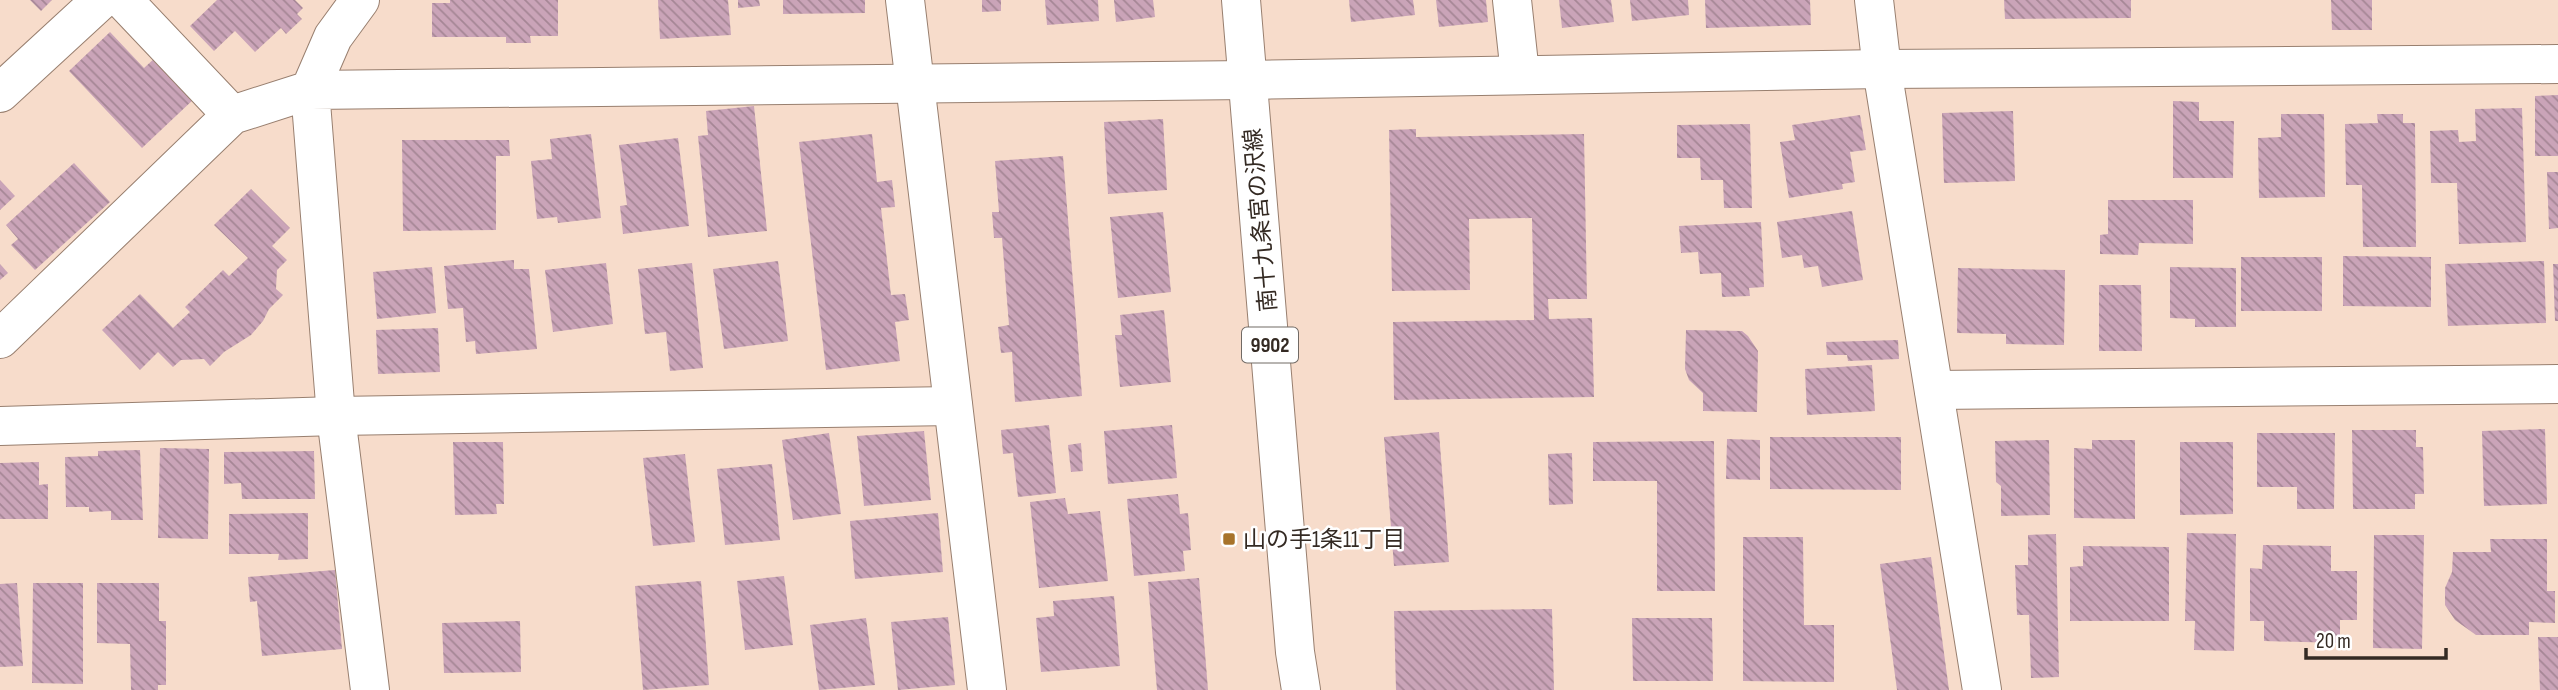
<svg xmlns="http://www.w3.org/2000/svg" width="2558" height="690" viewBox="0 0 2558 690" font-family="'Sofia Sans Condensed','Noto Sans JP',sans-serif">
<defs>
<pattern id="building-back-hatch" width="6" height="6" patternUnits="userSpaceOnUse" patternTransform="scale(1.75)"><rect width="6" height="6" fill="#caa4b8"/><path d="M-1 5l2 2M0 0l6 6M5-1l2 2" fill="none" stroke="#a58695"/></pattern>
</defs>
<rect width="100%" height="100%" fill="#f7dccb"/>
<!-- building -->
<g fill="url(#building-back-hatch)">
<path d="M30,0h22l-11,11z"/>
<path d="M217,0h78l8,8 -6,6 5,5 -16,15 -5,-6 -26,24 -20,-21 -21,20 -24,-25z"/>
<path d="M450,0h108v36h-28l1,7h-25v-6h-74v-34h18z"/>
<path d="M658,0h70l3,35 -71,4z"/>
<path d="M738,0h21l1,6 -22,2z"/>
<path d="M783,0h82v13l-82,1z"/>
<path d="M982,0h19v11l-19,1z"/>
<path d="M1045,0h53l1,21 -52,4z"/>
<path d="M1114,0h39l2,17 -39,5z"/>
<path d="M1349,0h64l2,15 -64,7z"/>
<path d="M1436,0h50l2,22 -49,5z"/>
<path d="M1559,0h52l3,22 -52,6z"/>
<path d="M1630,0h58l1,15 -57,6z"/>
<path d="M1705,0h105l1,25 -105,3z"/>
<path d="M2004,0h127v18l-126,1z"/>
<path d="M2331,0h41v30h-40z"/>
<path d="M110,32l34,36 12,-11 39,41 -53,50 -73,-77z"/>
<path d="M2558,95v61h-23v-60z"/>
<path d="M2173,101l26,1v19h35l-1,57h-60z"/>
<path d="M754,106l13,125 -59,6 -10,-101 10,-1 -2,-24z"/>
<path d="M2522,108l4,134 -67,2 -2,-61h-26l-1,-52 28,-1 1,12 17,-1 -1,-32z"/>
<path d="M2013,111l2,70 -71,2 -2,-70z"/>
<path d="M2281,114h43l1,83 -66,1 -1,-60 23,-1z"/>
<path d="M2377,114h26v9h12l1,124h-53l-1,-62h-16l-1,-61 33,-1z"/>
<path d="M1860,115l6,35 -16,2 5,30 -13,2 1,5 -54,9 -9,-56 15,-2 -3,-15z"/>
<path d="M1163,119l4,71 -59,4 -4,-72z"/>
<path d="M1750,124l2,84h-28l-1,-28h-22l-1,-22h-23v-33z"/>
<path d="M1416,129v8l168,-3 3,165h-39l1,20 43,-1 2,79 -200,3 -1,-78 141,-2 -2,-102 -63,1 1,71 -78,1 -3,-161z"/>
<path d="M591,134l10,84 -43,5 -1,-6 -20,2 -6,-58 21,-2 -2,-20z"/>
<path d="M872,134l5,48 15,-2 3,27 -14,1 10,87 14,-1 4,26 -14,2 5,39 -74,9 -27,-228z"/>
<path d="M678,138l11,88 -66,8 -3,-28 7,-1 -8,-60z"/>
<path d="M402,140h107l1,16h-14v74l-93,1z"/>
<path d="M1063,156l19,240 -67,6 -3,-50 -11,1 -3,-26 11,-2 -7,-87h-8l-2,-26h7l-4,-51z"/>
<path d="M74,163l36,39 -75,68 -24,-25 7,-6 -12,-14z"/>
<path d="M2547,172h11v56l-9,1z"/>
<path d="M0,180l15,16 -15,14z"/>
<path d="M251,189l39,39 -18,18 15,14 -10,10 -1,19 7,6 -14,14 -6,12 -12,14 -27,17 -14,14 -6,-7 -23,1 -8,7 -15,-15 -18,18 -38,-40 38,-36 33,34 17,-16 -5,-5 38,-37 6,6 19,-18 -34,-33z"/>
<path d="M2108,200h85v44l-54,-1 -1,12 -38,-1v-19l8,-1z"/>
<path d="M1852,211l11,69 -41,7 -4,-21 -14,2 -2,-13 -20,3 -5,-36z"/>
<path d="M1163,212l8,80 -53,6 -8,-81z"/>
<path d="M1761,222l3,65 -15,1 1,8 -28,1 -1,-24 -21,1 -2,-22 -17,1 -2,-27z"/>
<path d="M2343,256l88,1v50l-88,-1z"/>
<rect x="2241" y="257" width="81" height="54"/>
<path d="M514,260v9h15l8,80 -61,5 -1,-13 -9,1 -3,-34 -15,1 -4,-43z"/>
<path d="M778,261l10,80 -64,8 -11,-80z"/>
<path d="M2544,261l2,62 -98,3 -3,-62z"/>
<path d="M606,263l7,61 -60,8 -8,-62z"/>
<path d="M692,263l11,105 -33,3 -4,-39 -21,2 -7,-65z"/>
<path d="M0,264l8,9 -8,7z"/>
<path d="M2553,264h5v57h-3z"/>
<path d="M432,267l4,46 -59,6 -4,-47z"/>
<path d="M2170,267l66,1v59h-41v-8l-25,-1z"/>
<path d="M1958,268l107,2 -1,75 -58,-1v-10l-49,-1z"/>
<path d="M2099,285h42l1,66h-43z"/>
<path d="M1164,310l7,72 -51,5 -5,-52h7l-2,-20z"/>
<path d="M438,328l2,44 -62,2 -2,-44z"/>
<path d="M1686,330l56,1 6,5 10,15 -1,61 -54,-1v-18l-14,-13 -4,-11z"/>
<path d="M1898,340l1,19 -51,2 -1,-6h-20l-1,-13z"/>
<path d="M1872,365l3,46 -68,4 -2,-46z"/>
<path d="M1049,425l7,68 -38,4 -5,-44 -10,1 -2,-24z"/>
<path d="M1172,425l5,53 -69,6 -4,-53z"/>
<path d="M2545,429l2,75 -63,2 -2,-75z"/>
<path d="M2352,430h64v17h7l1,47h-9v15h-62z"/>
<path d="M924,431l7,69 -67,6 -7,-70z"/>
<path d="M1439,432l10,130 -55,4 -10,-129z"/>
<path d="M829,433l12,81 -48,6 -11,-80z"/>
<path d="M2257,433h78l-1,76h-37v-22h-40z"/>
<path d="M1770,437h131v53l-131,-1z"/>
<path d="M1727,439l33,1v40l-34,-1z"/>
<path d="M2049,440l1,75 -49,1v-30l-5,-4 -1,-41z"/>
<path d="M2092,440h43v79l-61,-1v-70l18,1z"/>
<path d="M1714,441l1,150h-58v-110h-64v-39z"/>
<path d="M453,442h50l1,62h-8l1,10 -42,1z"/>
<path d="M2180,442h53v72l-53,1z"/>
<path d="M1081,443l2,28 -12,1 -3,-27z"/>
<path d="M160,448l49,1 -1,90 -50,-1z"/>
<path d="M140,450l3,70h-32v-9l-22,1v-5h-23l-1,-50 33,-1v-5z"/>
<path d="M314,451l1,48h-73l-1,-16 -17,1v-32z"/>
<path d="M1572,453l1,51 -24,1 -1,-51z"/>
<path d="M685,454l10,88 -42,4 -10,-88z"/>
<path d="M39,462v23l9,-1v35h-48v-56z"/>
<path d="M772,464l8,76 -55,5 -8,-76z"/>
<path d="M1178,494l2,20 8,-1 3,37 -8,1 2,20 -51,5 -7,-77z"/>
<path d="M1065,498l3,16 32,-3 8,70 -69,7 -9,-86z"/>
<path d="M308,513v46l-30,1 1,-6h-50v-40z"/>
<path d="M938,513l5,59 -88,7 -5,-58z"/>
<path d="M2187,533l49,1 -2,117 -40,-1 1,-29h-10z"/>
<path d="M2056,534l3,143 -28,1 -2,-63h-12l-2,-50h13v-30z"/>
<path d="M2374,535h50l-2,114 -49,-1z"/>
<path d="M1743,537h60l1,88h30v57l-91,-1z"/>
<path d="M2490,539h57v52h8v32l-26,-1v13h-53l-21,-15 -10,-15v-17l7,-16 1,-20h38z"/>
<path d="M2263,545l68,1v25h26v49h-17v23l-76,-2v-20h-14v-53l12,1z"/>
<path d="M2083,546l86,1v74h-99v-54l13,-1z"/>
<path d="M1931,557l18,133h-52l-17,-126z"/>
<path d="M335,570l7,79 -80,7 -5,-55 -7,1 -2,-25z"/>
<path d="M784,576l9,69 -48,5 -8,-69z"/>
<path d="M1199,578l9,112h-51l-9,-108z"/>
<path d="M701,581l8,104 -66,5 -8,-104z"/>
<path d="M17,583l6,83 -23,1v-83z"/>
<path d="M33,583h50v101l-51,-1z"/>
<path d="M97,583h62v38h7v64h-8v5h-27l-1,-46 -33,-1z"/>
<path d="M1114,596l6,70 -79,6 -5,-54 18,-2 -1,-15z"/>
<path d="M1552,609l2,81h-158l-2,-79z"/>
<path d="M948,617l7,68 -57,5 -7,-68z"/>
<path d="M866,618l9,67 -56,5 -9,-65z"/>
<path d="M1632,618h80l1,63h-80z"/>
<path d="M520,621l1,51 -77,1 -2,-50z"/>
<path d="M2538,637h20v53h-18z"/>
</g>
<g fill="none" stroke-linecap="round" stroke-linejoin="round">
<defs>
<g id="street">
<path d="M123,0l109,115"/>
<path d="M905,0l82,690"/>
<path d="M1512,0l8,74"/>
<path d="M1874,0l8,69 100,621"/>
<path d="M0,93l101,-93"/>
<path d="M0,339l232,-224 78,-25 23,-53 27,-37"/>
<path d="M1934,390l624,-6"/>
<path d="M0,426l336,-10 617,-10"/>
<path d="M370,690l-34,-274 -26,-326 938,-10 634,-11 676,-5"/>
</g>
<path id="primary" d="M1241,0l54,652 6,38"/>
</defs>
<!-- street casing -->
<use href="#street" stroke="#987f6f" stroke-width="40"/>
<!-- primary casing -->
<use href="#primary" stroke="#987f6f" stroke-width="40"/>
<!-- street -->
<use href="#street" stroke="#fff" stroke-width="38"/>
<!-- primary -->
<use href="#primary" stroke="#fff" stroke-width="38"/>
</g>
<!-- markers -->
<rect fill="#a7732b" stroke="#fff" stroke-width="2.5" x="1222" y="532" width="14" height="14" rx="3.5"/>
<g text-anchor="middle" stroke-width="5" stroke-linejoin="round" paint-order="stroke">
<!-- shield labels -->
<rect fill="#fff" stroke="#716a65" stroke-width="2" x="1242" y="327.5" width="56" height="35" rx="5"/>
<g font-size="21" font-weight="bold" fill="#342a23">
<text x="1270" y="352">9902</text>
</g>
<!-- street labels -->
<g font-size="23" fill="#342a23" stroke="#fff">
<text transform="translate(1260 220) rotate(-95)" y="8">南十九条宮の沢線</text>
</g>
<!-- poi labels -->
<g font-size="23" fill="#342a23" stroke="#fff" text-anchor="start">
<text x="1243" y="547">山の手1条11丁目</text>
</g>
</g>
<!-- scale -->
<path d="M2306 648v10h140v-10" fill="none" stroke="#342a23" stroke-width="3.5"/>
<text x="2316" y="648" font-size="21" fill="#342a23" stroke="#ffffff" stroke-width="5" paint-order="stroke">20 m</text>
</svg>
